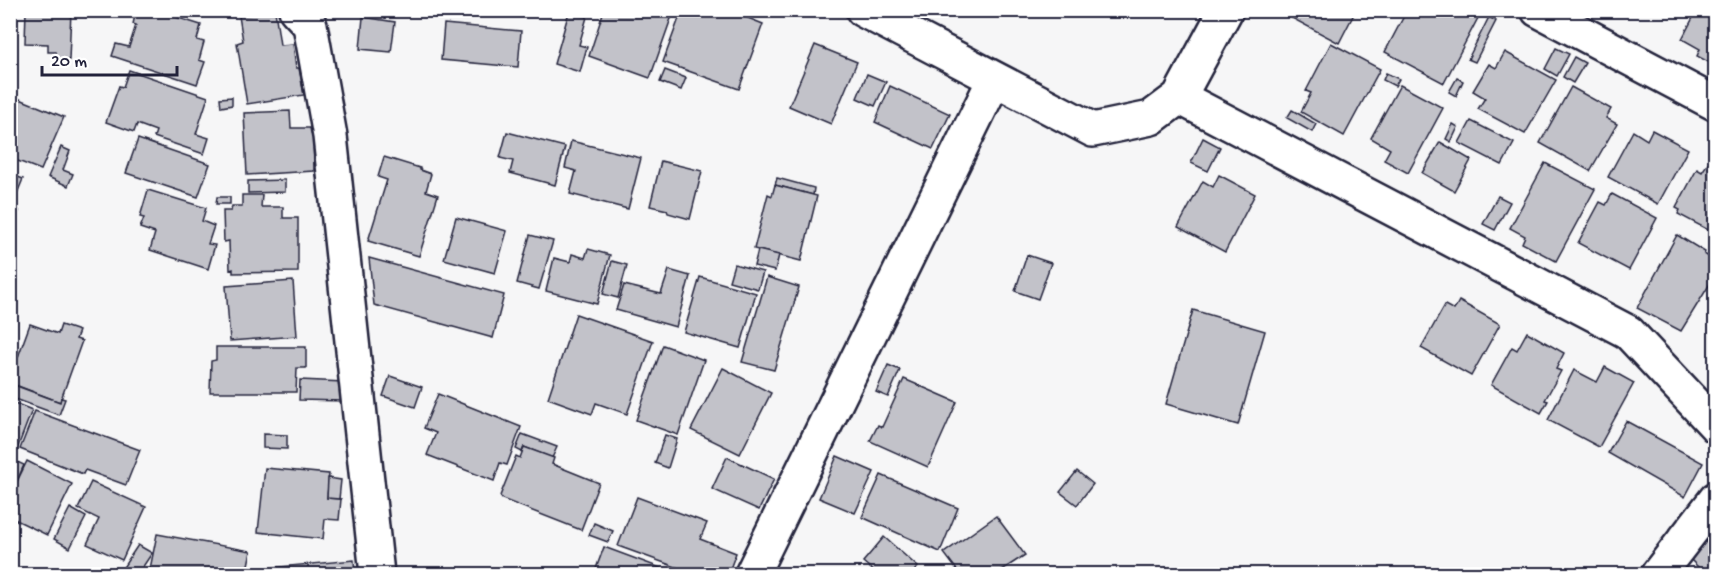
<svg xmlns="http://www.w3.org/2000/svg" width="1726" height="585" viewBox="0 0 1726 585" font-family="'Gochi Hand',sans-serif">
<rect width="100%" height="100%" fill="#f6f6f7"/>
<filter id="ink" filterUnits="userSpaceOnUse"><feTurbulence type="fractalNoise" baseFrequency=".0167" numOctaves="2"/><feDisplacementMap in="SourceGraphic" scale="12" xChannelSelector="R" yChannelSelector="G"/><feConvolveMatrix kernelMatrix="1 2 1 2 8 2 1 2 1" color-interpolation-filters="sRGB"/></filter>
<g filter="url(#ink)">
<!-- building -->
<g fill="#c2c2c9" stroke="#22223b" stroke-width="1.5">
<path d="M26,10h45l-2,50 -13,-1v-7h-8v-8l-23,-1z"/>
<path d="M153,10l48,15 -4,15 7,2 -5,18 6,2 -8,22 -85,-28 4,-12 13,3 7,-22 -3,-1 3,-13 15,4z"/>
<path d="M604,10h70l-24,68 -61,-22z"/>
<path d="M682,10h46l35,14 -24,65 -76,-27z"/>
<path d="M1288,10h68l-17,33 -51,-27 2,-4z"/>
<path d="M1399,10h71l9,6 -35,67 -59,-31 20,-38z"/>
<path d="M1697,10h19v56l-19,-10 3,-7 -18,-10z"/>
<path d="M275,11l5,34 13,-1 3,24h3l5,27 -57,9 -10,-61 6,-2 -4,-25z"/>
<path d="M569,12l18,5 -8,28 8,2 -7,25 -26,-8z"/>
<path d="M363,17l32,5 -4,30 -31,-3z"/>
<path d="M1489,17l7,4 -21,41 -7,-3z"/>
<path d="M444,24l77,7 -3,36 -77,-7z"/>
<path d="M1331,43l49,26 -36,67 -43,-24 10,-19 -5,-2z"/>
<path d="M815,45l42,17 -26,62 -42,-18z"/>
<path d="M1556,48l13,6 -12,22 -12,-7z"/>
<path d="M1505,52l51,28 -31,54 -47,-25 7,-11 -12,-7 16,-27 7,4z"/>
<path d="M1574,57l11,6 -12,20 -10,-6z"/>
<path d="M129,70l79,27 -12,37 13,4 -5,16 -50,-17 2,-6 -19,-7 -3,8 -28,-10 13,-36 4,1z"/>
<path d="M665,70l21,8 -5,12 -21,-8z"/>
<path d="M1386,73l13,6 -4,7 -12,-6z"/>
<path d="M867,74l19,8 -11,24 -18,-8z"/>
<path d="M1457,78l6,3 -7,15 -7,-4z"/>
<path d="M1400,85l43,23 -35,65 -24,-13 6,-11 -19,-11z"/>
<path d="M890,86l60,28 -17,35 -58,-27z"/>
<path d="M1571,87l40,22 -5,9 11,6 -27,47 -50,-28z"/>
<path d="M10,95l54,22 -23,53 -31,-12z"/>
<path d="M232,97v8l-11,2 -1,-9z"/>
<path d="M1292,110l24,14 -4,8 -25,-14z"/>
<path d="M290,111l1,17h22l1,43 -67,4 -3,-62z"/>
<path d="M1471,121l43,22 -12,22 -43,-22z"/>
<path d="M1453,124l5,3 -7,15 -5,-3z"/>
<path d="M1652,130l36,19 -30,55 -50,-27 25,-46 14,9z"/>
<path d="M507,132l58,15 -10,38 -45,-12 3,-12 -13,-3z"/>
<path d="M1203,138l17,9 -12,24 -17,-8z"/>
<path d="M138,139l72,25 -12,33 -72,-24z"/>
<path d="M571,141l70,17 -13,51 -58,-15 6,-23 -11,-3z"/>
<path d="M1440,142l31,18 -17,31 -32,-18z"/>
<path d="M61,147l9,4 -7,19 10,4 -5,12 -20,-9z"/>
<path d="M384,157l36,11v2l11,4 -5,17 12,4 -19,61 -51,-15 19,-61 -9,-3z"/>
<path d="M661,161l41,10 -12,48 -22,-6 -1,-3 -17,-4z"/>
<path d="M1545,163l50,26 -39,72 -34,-18 3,-7 -15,-8z"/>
<path d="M1708,163l8,4v67l-38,-20 2,-4 -4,-2 21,-39 5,3z"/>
<path d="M10,174l13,5 -12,29 8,3 -9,21z"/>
<path d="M1219,175l36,19 -30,58 -47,-25 25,-46 10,6z"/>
<path d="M777,178l37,10 -1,7 -38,-10z"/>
<path d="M285,180v12l-37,1v-12z"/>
<path d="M775,185l42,11 -16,65 -47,-12 14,-55 4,2z"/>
<path d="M148,190l58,18 -4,13 12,5 -6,18 7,1 -7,24 -58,-19 5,-17 -15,-5 4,-10 -4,-1z"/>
<path d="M1612,194l45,24 -28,52 -51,-27 22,-41 6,3z"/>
<path d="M242,195h20l-1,12h22v11h15v54l-65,1v-4l-3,1 -1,-29 -5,1 -1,-31h8l1,-5h10z"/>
<path d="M1498,196l12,6 -15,28 -12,-6z"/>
<path d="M217,197h13v7h-14z"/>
<path d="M456,217l51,14 -12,42 -51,-14z"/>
<path d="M530,235l23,6 -14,48 -22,-6z"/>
<path d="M1677,235l28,17 -1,2 12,7v13l-35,57 -44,-23z"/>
<path d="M588,249l22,6 -13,49 -51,-13 8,-33 16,4 2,-8 13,4z"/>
<path d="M758,250l21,5 -4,16 -21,-5z"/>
<path d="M1027,255l24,8 -13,36 -23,-8z"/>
<path d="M369,258l135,37 -11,43 -119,-33z"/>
<path d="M612,261l15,4 -9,33 -15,-4z"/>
<path d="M734,264l29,8 -5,17 -29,-8z"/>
<path d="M669,270l21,6 -14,51 -60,-17 8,-25 37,9z"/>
<path d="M700,277l56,16 -16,55 -56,-16z"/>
<path d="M767,277l32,10 -25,83 -32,-8z"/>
<path d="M293,281l4,55 -67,5 -4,-55z"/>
<path d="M1459,301l41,23 -29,52 -50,-28 24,-43 9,5z"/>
<path d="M1193,310l72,21 -27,94 -72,-21z"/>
<path d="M576,314l77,27 -26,73 -31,-11 -4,11 -44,-16z"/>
<path d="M30,324l28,10 3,-9 18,6 -3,8 6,2 -22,61 -50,-19v-4z"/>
<path d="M1527,332l37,21 -8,16 5,2 -16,29 3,1 -7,12 -50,-28 21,-38 5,3z"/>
<path d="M663,345l41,15 -26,75 -42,-15z"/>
<path d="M216,347h90v21h-9l-1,24h-86l1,-31 5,-1z"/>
<path d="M888,365l12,5 -12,27 -12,-5z"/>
<path d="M1605,367l29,16 -35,64 -51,-27 26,-50 23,12z"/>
<path d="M723,368l48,25 -31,61 -49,-24z"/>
<path d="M390,376l32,11 -7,20 -32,-11z"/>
<path d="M904,379l53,23 -29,65 -58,-26 8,-16 4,2z"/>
<path d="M300,380l44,2v19l-45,-1z"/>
<path d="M14,385l46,17 1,-4 4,1 -6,16 -49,-18z"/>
<path d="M438,394l83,33 -14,38 -7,-2 -6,18 -67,-26 9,-22 -12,-5z"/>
<path d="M12,402l20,8 -16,42 -6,-2z"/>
<path d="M35,411l105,39 -14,35 -41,-15 -2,4 -63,-25z"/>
<path d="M1626,421l77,42 -18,34 -77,-44z"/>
<path d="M263,434l24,1v14l-24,-1z"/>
<path d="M522,434l35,13 -5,11 -28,-11 -2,5 -6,-3z"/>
<path d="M665,435l12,4 -9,29 -13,-5z"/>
<path d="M524,447l30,11 -2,6 47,19 -18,47 -79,-31 -2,-3 16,-40 4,2z"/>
<path d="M837,456l37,16 -19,41 -36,-15z"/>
<path d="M727,457l47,22 -15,31 -47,-21z"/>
<path d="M13,460l11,5 -10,22 -4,-2v-19z"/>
<path d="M27,461l45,23 -25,51 -37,-18v-21z"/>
<path d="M265,468l64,6 -2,24 14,1 -2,21 -14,-1 -2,20 -65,-7z"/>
<path d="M1077,471l16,13 -16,21 -17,-13z"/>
<path d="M881,475l77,33 -18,44 -78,-35z"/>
<path d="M328,478l13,2 -2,19 -12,-1z"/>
<path d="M91,482l55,25 -24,53 -35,-16 12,-25 -21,-10z"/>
<path d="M637,497l70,26 -7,16 36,14 -8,21h-33l-77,-28z"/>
<path d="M70,508l16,9 -16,31 -16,-9z"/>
<path d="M996,516l29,39 -29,19h-36l-16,-21z"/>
<path d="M594,523l19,8 -5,11 -19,-7z"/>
<path d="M1716,531v43h-11l-17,-17z"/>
<path d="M157,534l94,17 -4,19 107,-10 1,14h-206z"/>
<path d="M884,537l34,30 -3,3 5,4h-43l-14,-12z"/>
<path d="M138,545l14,8 -14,21h-8l-8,-5z"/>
<path d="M604,547l70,26 -1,1h-79z"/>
</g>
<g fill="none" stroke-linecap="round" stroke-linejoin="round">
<defs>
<g id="minor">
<path d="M296,10l14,15 20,111 47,438"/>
<path d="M863,10l230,120 58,-12 28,-21 47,-87"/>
<path d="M1538,10l178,94"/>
<path d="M1179,97l449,235 88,94"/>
<path d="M752,574l242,-494"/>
<path d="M1658,574l58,-75"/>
</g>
</defs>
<!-- minor casing -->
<use href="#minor" stroke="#22223b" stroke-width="38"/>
<!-- minor -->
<use href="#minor" stroke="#fff" stroke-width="33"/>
</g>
</g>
<!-- margin -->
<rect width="1726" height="585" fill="none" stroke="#fff" stroke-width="36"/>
<rect x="18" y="18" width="1690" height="549" fill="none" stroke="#22223b" stroke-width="2" filter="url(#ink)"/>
<!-- scale -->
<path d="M42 66v9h135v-9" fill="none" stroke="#22223b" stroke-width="3"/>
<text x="51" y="66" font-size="18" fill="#22223b" stroke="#ffffff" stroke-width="4.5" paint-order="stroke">20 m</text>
</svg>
